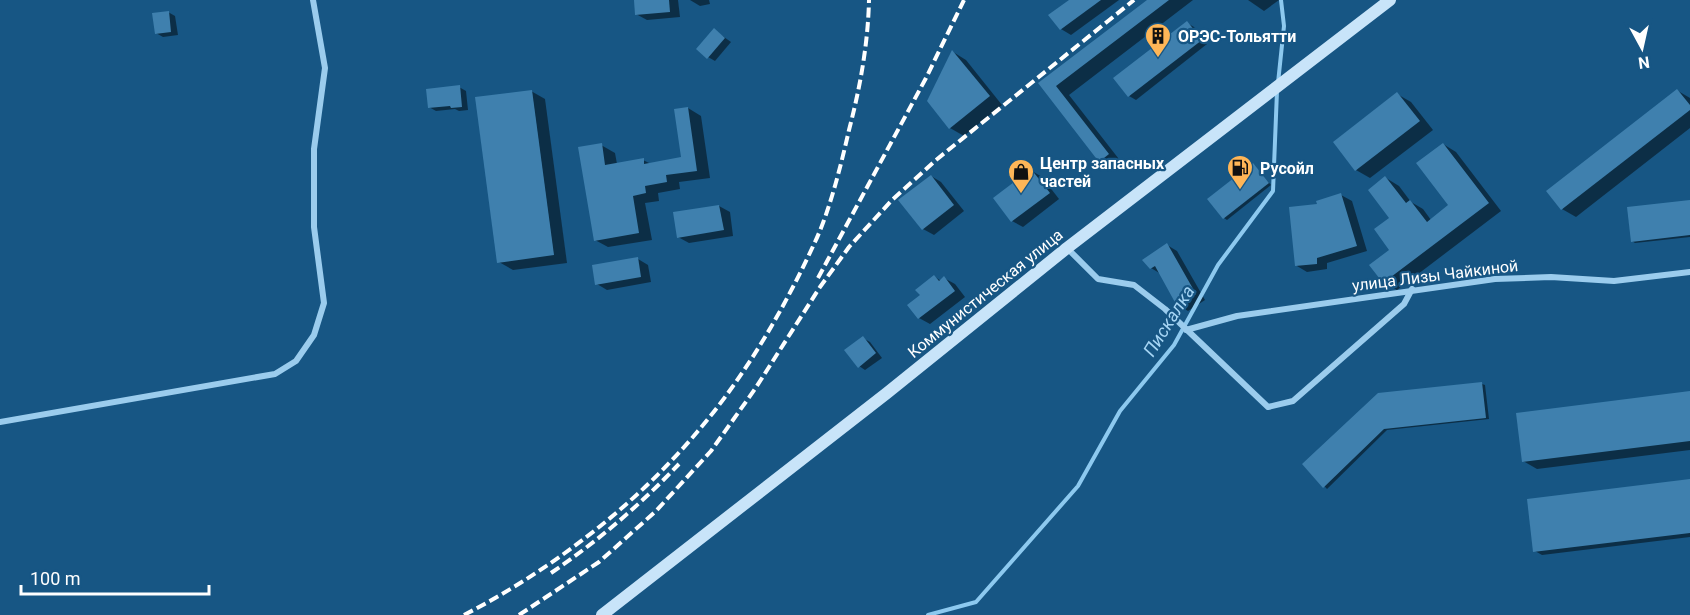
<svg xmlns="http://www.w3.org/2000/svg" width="1690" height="615" viewBox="0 0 1690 615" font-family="Roboto,sans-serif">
<rect width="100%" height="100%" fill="#175684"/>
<!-- shadow -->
<g fill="#0007">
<path d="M635,0h43l2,17 -33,3 -11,-6z"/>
<path d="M690,0h19l1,4 -10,2z"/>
<path d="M1071,0h48l-48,35 -10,-6z"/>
<path d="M1150,0h43l-124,95 53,68 -8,6 -14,-8 -59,-77z"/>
<path d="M1248,0h31l-15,11z"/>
<path d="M168,12l7,4 3,19 -15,2 -7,-4z"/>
<path d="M1187,23l7,4 13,17 -71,56 -7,-4z"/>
<path d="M714,30l17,12 -16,19 -7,-4z"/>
<path d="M953,52l13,8 36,45 -38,31 -14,-8z"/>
<path d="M459,87l7,4 2,19 -9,1 -4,-2 -19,2 -7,-4z"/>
<path d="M531,91l14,8 22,164 -54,7 -14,-8z"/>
<path d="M1678,91l12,7v30l-114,89 -14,-8z"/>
<path d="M1397,94l14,8 22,28 -63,48 -14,-8z"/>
<path d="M688,108l13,8 9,62 -31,4 1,7 -22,4 1,8 -14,2 7,37 -44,7 -13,-7 6,-95 14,8 2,11 26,-4 8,4 32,-5z"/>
<path d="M1443,144l13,8 45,59 -104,79 -13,-8 7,-32v-32l-5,-40 13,8 12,16 12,7 8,11 19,-14z"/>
<path d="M1253,165l18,20 -44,35 -3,-2z"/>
<path d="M1032,171l10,6 17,22 -36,28 -11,-6z"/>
<path d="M931,176l10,6 23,29 -30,24 -11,-6z"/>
<path d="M1341,195l11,6 15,50 -40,12v6l-20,3 -10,-6 22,-61z"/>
<path d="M1690,202v35l-55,6 -3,-2z"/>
<path d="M719,206l11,6 3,24 -44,7 -11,-6z"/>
<path d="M1167,245l10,6 28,49 -17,11 -10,-6 -17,-31 -10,-6z"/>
<path d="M638,259l10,6 3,17 -44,8 -10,-6z"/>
<path d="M935,277l6,4 3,-3 11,6 10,13 -35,27 -11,-6 3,-23z"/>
<path d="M863,338l7,4 12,16 -17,12 -6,-4z"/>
<path d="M1482,384l3,1 4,34 -102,11 -60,59 -23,-25z"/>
<path d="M1690,393v57l-153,19 -14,-8z"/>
<path d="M1690,480v57l-148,18 -7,-4z"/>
</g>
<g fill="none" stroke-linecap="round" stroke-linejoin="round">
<!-- stream -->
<g stroke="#8dc9ef" stroke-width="4">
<path d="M1278,83l6,-57 -3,-26"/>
<path d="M928,615l48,-13 102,-116 42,-75 54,-66 44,-80 55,-74 4,-100"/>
</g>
</g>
<!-- building -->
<g fill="#3f80ae">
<path d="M634,0h35l1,12 -35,3z"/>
<path d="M1069,0h32l-41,30 -12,-15z"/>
<path d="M1147,0h22l-113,86 53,68 -10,8 -61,-79z"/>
<path d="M169,11l2,21 -16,2 -3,-21z"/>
<path d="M1187,21l15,19 -74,57 -15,-19z"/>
<path d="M714,28l11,10 -18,21 -11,-10z"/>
<path d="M952,50l38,46 -41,33 -22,-28z"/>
<path d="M460,85l2,22 -11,1 -1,-2 -22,2 -2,-19z"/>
<path d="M1677,89l13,16v5l-129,100 -15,-19z"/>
<path d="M532,90l22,165 -57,8 -22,-166z"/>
<path d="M1397,92l23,29 -65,50 -22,-29z"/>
<path d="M688,107l9,64 -31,4 1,7 -22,4 1,7 -13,3 6,37 -45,8 -16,-94 24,-4 3,22 39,-7v6l37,-7 -7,-48z"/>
<path d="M1443,143l46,60 -106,80 -14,-18 20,-15 -15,-21 15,-11 -21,-28 17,-14 21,27 4,-3 17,22 21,-17 -32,-42z"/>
<path d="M1253,163l16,20 -46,36 -16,-20z"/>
<path d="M1031,169l19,24 -39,29 -18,-24z"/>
<path d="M931,175l23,30 -32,25 -24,-30z"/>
<path d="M1341,193l16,53 -40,12v6l-22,2 -6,-59 28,-3 -1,-3z"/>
<path d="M1690,200v35l-59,7 -4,-35z"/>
<path d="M719,205l5,25 -47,8 -4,-26z"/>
<path d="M1167,243l29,51 -19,12 -22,-40 -5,3 -8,-9z"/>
<path d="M638,257l3,20 -46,8 -3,-20z"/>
<path d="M934,275l5,6 5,-5 11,15 -37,28 -11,-14 13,-10 -5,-5z"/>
<path d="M863,336l13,17 -18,15 -14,-18z"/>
<path d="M1482,382l4,36 -102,11 -61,59 -21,-24 76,-71z"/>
<path d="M1690,391v50l-168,21 -6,-49z"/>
<path d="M1690,479v54l-157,19 -6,-53z"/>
</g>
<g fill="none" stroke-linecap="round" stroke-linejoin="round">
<!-- minor -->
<g stroke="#9bcced" stroke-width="6">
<path d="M1067,248l31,31 36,6 31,24 103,98 25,-6 111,-97 8,-15"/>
<path d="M1186,330l51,-14 258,-37 56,-2 63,4 76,-9"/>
<path d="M0,422l275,-48 21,-13 18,-26 10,-32 -10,-76v-78l11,-81 -12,-68"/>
</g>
<!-- secondary -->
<path stroke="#c8e4f9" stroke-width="12" d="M602,615l285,-222 180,-145 323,-248"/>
<!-- rail -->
<g stroke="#fff" stroke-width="4" stroke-dasharray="10 4.5" stroke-linecap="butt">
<path d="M818,278l108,-200 38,-78"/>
<path d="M551,573c47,-32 89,-68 128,-109"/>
<path d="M464,615c87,-45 171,-109 234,-184 48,-56 86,-122 117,-189 15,-32 26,-77 34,-112 11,-42 19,-86 20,-130"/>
<path d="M519,615l80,-53 57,-51 55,-60 44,-62 65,-102 29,-40 43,-47 44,-40 198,-160"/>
</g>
</g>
<!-- icons -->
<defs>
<symbol id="building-pin" viewBox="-11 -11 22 30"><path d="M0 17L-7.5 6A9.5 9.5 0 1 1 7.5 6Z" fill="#ffb657" stroke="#175684"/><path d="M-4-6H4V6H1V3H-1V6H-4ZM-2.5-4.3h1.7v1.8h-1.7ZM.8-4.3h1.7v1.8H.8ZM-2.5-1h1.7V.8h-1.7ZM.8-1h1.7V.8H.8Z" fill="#111"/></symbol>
<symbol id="fuel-pin" viewBox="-11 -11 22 30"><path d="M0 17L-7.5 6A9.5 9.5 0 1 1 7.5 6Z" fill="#ffb657" stroke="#175684"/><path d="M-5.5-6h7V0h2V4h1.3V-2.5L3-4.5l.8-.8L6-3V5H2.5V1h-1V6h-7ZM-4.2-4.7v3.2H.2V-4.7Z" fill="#111"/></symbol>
<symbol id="shop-pin" viewBox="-11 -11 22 30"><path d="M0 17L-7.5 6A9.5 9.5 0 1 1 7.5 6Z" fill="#ffb657" stroke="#175684"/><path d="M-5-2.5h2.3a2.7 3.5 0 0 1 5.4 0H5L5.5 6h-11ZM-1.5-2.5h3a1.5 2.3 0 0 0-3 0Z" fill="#111"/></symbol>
</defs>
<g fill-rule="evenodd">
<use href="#building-pin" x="1143" y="21" width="30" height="40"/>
<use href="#fuel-pin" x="1225" y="153" width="30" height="40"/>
<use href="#shop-pin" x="1006" y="157" width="30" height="40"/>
</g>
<g text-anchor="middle" stroke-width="4.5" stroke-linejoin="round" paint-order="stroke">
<!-- poi labels -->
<g font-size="16" font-weight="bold" fill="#fff" stroke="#175684" text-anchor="start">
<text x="1178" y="42">ОРЭС-Тольятти</text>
<text x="1040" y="169">Центр запасных<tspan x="1040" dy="18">частей</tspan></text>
<text x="1260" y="174">Русойл</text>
</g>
<!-- street labels -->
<g font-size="16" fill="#fff" stroke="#175684">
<text transform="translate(1435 275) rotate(-7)" y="6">улица Лизы Чайкиной</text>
<text transform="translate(985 293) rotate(-39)" y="6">Коммунистическая улица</text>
</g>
<!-- water labels -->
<g font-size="18" font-style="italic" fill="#a6d5f4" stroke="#175684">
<text transform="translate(1169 321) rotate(-58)" y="6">Пискалка</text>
</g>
</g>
<!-- north arrow -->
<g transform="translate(1642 48) rotate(172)" stroke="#175684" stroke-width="4.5" paint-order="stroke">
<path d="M0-4.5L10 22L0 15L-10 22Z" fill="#ffffff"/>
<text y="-9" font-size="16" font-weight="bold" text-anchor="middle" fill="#ffffff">N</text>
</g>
<!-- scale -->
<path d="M21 585v9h188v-9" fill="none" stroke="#ffffff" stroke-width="3"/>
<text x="30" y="585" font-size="18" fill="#ffffff" stroke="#175684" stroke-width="4.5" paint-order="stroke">100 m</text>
</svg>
